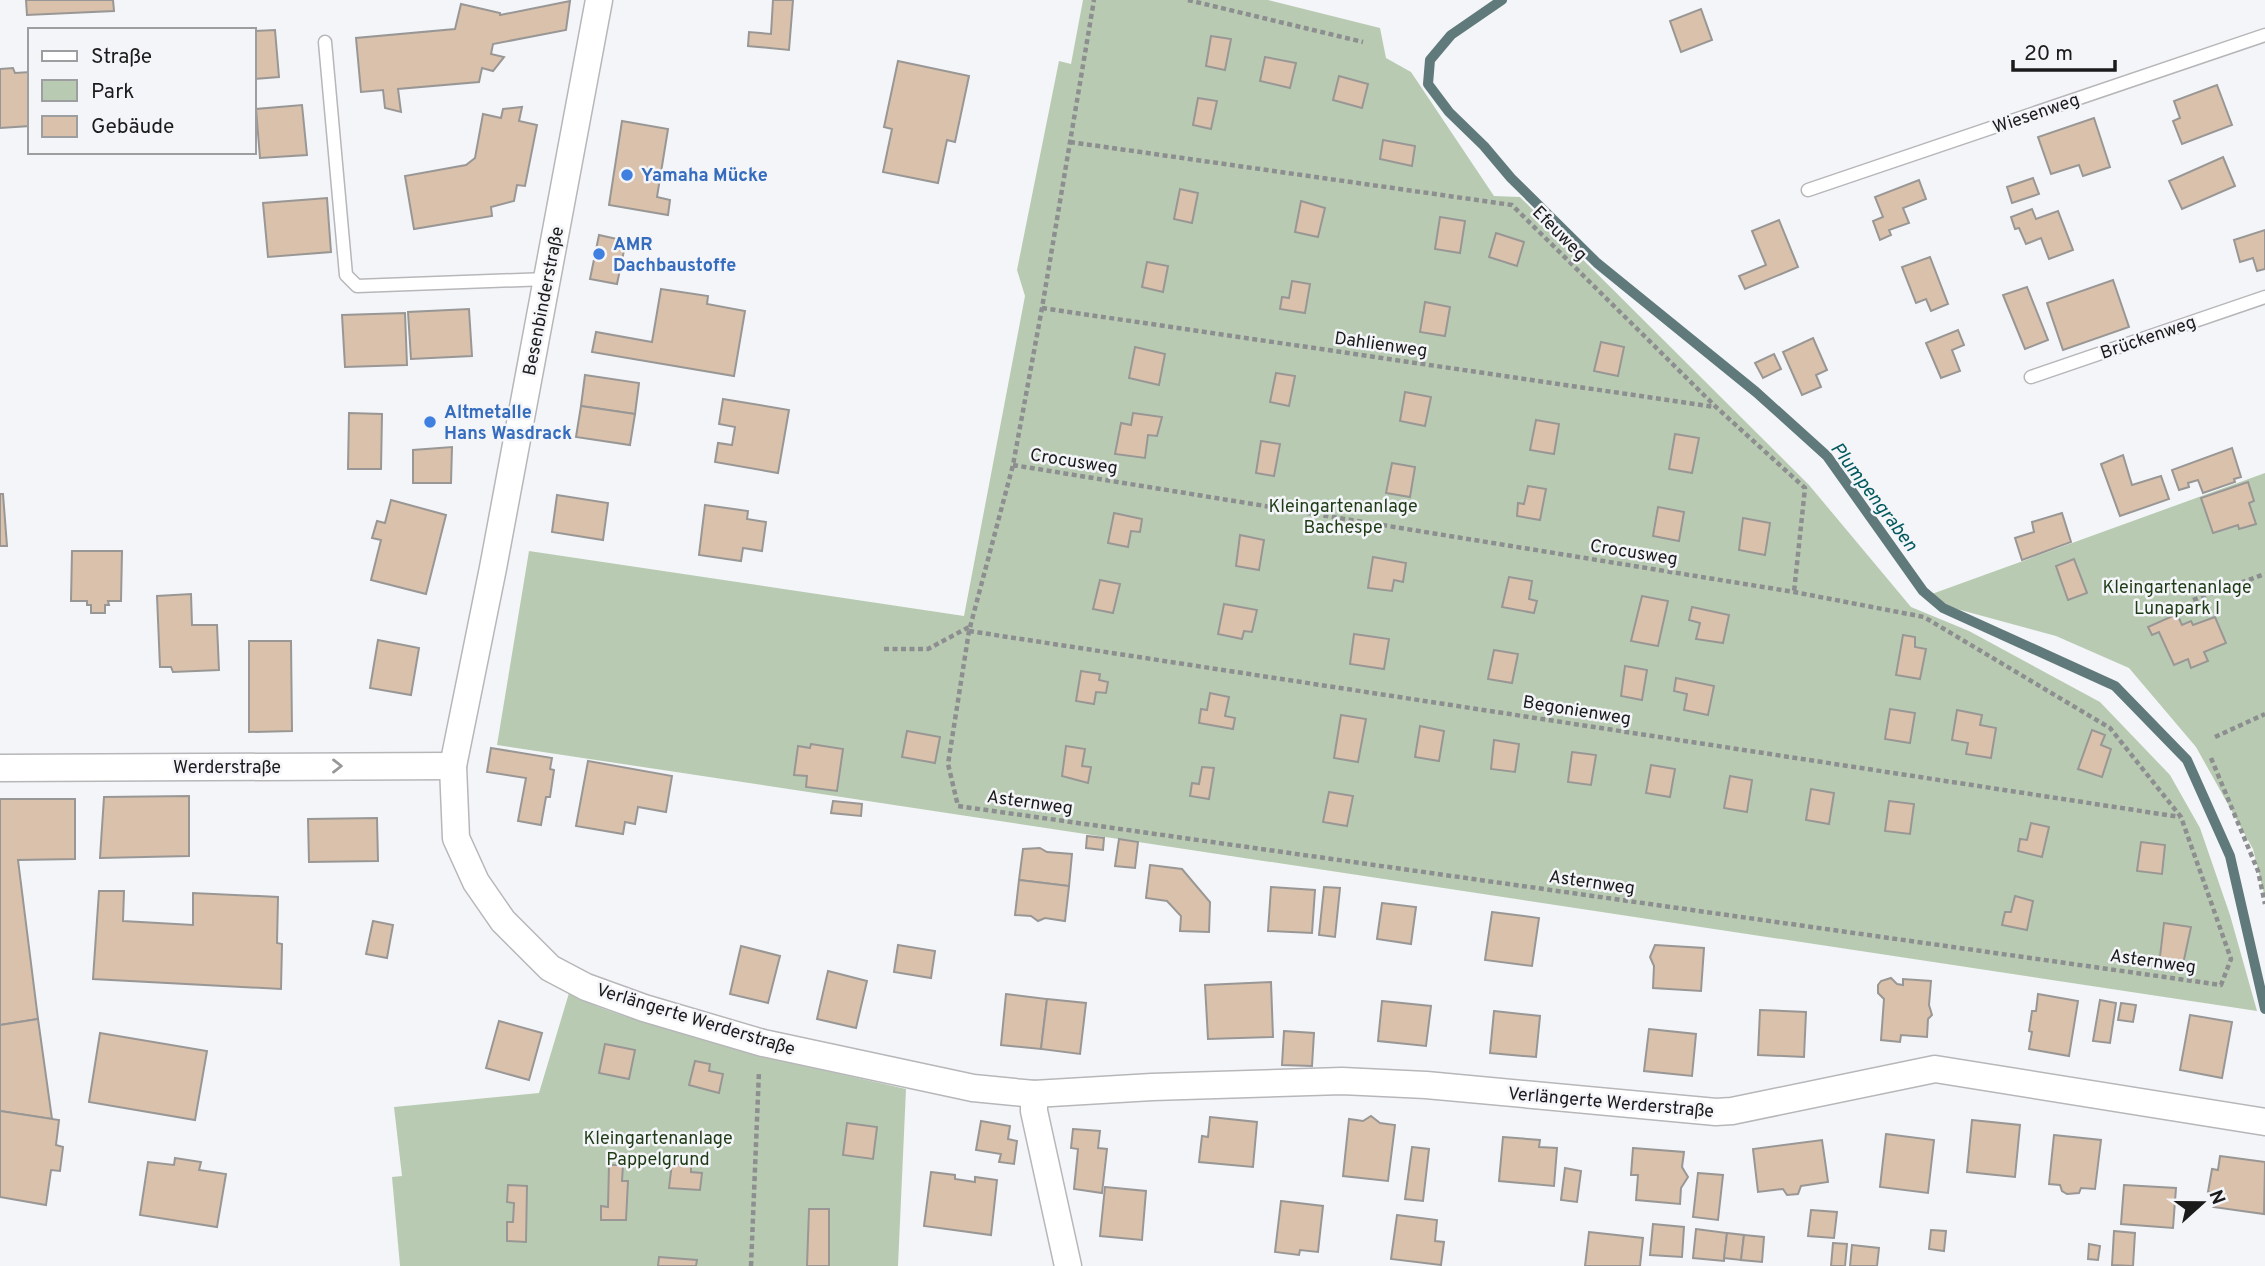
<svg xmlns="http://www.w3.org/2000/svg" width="2265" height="1266" viewBox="0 0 2265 1266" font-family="Overpass,sans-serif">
<rect width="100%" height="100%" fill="#f4f5f8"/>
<!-- green -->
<g fill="#b8cbb2">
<path d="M1083,0h185l112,28 6,30 25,14 83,124 26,1 289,288 102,122 58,24 131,71 70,73 30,53 30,87 27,96 -1760,-266 32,-194 435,65 61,-320 -8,-26 42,-209 12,3z"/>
<path d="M2265,473v425l-12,-49 -57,-102 -67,-79 -73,-32 -103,-28 -24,-13z"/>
<path d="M569,993c29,16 64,26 96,35 79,25 160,42 241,61l-8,177h-498l-8,-89 10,-1 -8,-69 145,-14z"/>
</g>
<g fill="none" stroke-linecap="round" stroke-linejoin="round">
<!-- stream -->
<path stroke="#607a7c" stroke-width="10" d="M1502,0l-51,35 -21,25 -2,24 21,28 35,34 27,32 86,85 159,129 71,64 96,135 20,17 172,78 72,74 43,96 35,153"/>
</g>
<!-- building -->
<g fill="#dac1ab" stroke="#999795" stroke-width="2">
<path d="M26,0h87l1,11 -87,4z"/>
<path d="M773,0h20l-4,50 -41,-4 1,-14 22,2z"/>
<path d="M570,1l-4,29 -73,14 -2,10 13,3 -11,14 -11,-3 -3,14 -81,7 3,23 -16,-4 -2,-18 -22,2 -5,-54 99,-9 6,-25 39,9v2z"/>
<path d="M1701,9l11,31 -31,12 -11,-31z"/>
<path d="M275,30l4,47 -25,2v-48z"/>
<path d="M1211,36l20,3 -6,31 -19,-4z"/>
<path d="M1265,57l31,6 -6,25 -30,-7z"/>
<path d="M898,61l71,15 -14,66 -8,-2 -9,43 -55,-11 9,-43 -8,-2z"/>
<path d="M13,68l2,5 15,-1v54l-30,2v-59z"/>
<path d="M1339,76l29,8 -6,24 -29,-8z"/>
<path d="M2217,85l15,40 -50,19 -9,-23 7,-3 -6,-17z"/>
<path d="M1198,98l19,3 -6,28 -18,-4z"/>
<path d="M302,105l5,50 -47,3 -4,-49z"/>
<path d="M522,107l-3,14 18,4 -12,61 -8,-1 -3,16 -23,6 1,9 -78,13 -9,-53 61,-11 9,-7 8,-44 18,4 2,-9z"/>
<path d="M2094,118l16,49 -27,9 -4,-11 -28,9 -13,-37z"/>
<path d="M622,121l46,8 -11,68 13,3 -2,15 -59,-10z"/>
<path d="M1383,140l32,6 -3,20 -32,-7z"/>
<path d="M2223,157l12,29 -53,23 -13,-28z"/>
<path d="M2033,178l6,16 -27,9 -5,-16z"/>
<path d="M1919,180l7,19 -23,9 6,15 -20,7 2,5 -11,5 -7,-19 10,-4 -8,-20z"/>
<path d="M1180,189l18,4 -6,30 -18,-4z"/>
<path d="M327,198l4,54 -63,5 -5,-54z"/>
<path d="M1301,201l24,7 -7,29 -23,-5z"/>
<path d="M2032,209l4,10 22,-8 15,39 -24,9 -8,-21 -15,6 -7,-16 -4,1 -4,-12z"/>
<path d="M1440,217l25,4 -5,32 -25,-4z"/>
<path d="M1779,220l19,47 -53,22 -6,-13 27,-11 -14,-34z"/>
<path d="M2265,230v39l-8,2 -4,-13 -13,4 -6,-22z"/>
<path d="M1496,233l28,9 -7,24 -28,-9z"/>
<path d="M599,235l27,6 -9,43 -27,-5z"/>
<path d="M1930,257l18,47 -17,7 -5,-12 -10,4 -14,-36z"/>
<path d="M1147,262l21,4 -5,26 -21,-5z"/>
<path d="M2113,280l16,47 -66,23 -16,-47z"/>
<path d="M1292,281l18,3 -5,29 -25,-4 2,-12 7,1z"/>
<path d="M2027,287l21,53 -23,9 -22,-54z"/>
<path d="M661,289l47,7 -1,8 38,7 -11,65 -142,-24 4,-20 56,10z"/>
<path d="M1425,302l25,5 -5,29 -25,-4z"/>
<path d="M469,309l3,47 -61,3 -3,-47z"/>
<path d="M405,313l2,52 -62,2 -3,-52z"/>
<path d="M1958,330l6,15 -12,5 8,21 -19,7 -15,-35z"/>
<path d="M1813,338l14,32 -11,5 5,12 -19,8 -19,-43z"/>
<path d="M1601,342l23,5 -6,29 -24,-5z"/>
<path d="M1135,347l30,7 -6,31 -30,-7z"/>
<path d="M1774,354l7,15 -18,9 -8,-15z"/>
<path d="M1276,373l19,3 -6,30 -19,-4z"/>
<path d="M585,375l54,8 -4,31 -54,-8z"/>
<path d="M1405,392l26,5 -6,29 -25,-5z"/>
<path d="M723,399l66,11 -11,63 -63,-11 3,-19 14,2 3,-18 -16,-3z"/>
<path d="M581,406l54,8 -5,31 -54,-8z"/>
<path d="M349,413l33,1 -1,55h-33z"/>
<path d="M1133,413l29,4 -5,19 -9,-1 -3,23 -30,-4 6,-31 10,2z"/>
<path d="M1536,420l23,4 -5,30 -24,-4z"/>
<path d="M1675,434l24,4 -7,35 -23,-4z"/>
<path d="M1261,441l19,3 -6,32 -18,-3z"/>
<path d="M452,447l-1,36h-38v-33z"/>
<path d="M2232,448l9,29 -7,2 1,3 -32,11 -5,-13 -10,3 1,4 -10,3 -7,-20z"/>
<path d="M2123,455l9,30 29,-9 8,23 -49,17 -19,-52z"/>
<path d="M1392,463l23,4 -5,30 -24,-4z"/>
<path d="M2248,482l6,19 -5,2 7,21 -17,5 -1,-4 -25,8 -12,-35z"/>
<path d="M1528,486l18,3 -6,31 -23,-4 1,-13 6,1z"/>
<path d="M0,494h3l4,52h-7z"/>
<path d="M557,495l51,8 -5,37 -51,-8z"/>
<path d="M391,500l55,15 -20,79 -55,-14 10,-40 -9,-2 5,-17 8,2z"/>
<path d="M705,505l43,6 -1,8 19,3 -4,29 -19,-3 -2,13 -42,-6z"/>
<path d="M1658,507l26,5 -5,29 -26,-5z"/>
<path d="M1114,513l28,6 -2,13 -9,-1 -3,16 -20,-4z"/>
<path d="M2062,513l9,29 -49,18 -7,-22 19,-6 -2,-10z"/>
<path d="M1743,518l27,5 -5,32 -26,-5z"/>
<path d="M1240,535l24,5 -5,30 -23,-4z"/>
<path d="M72,551h50l-1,50h-13l1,4h-4v8h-14v-8h-4v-4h-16z"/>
<path d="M1373,557l33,6 -3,19 -9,-2 -2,11 -24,-3z"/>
<path d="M2074,559l13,34 -19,7 -12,-34z"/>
<path d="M1509,577l23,4 -3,18 8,2 -3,12 -32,-6z"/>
<path d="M1100,580l20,4 -7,29 -20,-4z"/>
<path d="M191,594l1,31h25l2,45 -46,2 -2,-5h-11l-3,-71z"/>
<path d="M1642,596l26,5 -10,45 -27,-5z"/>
<path d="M1224,604l33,6 -5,22 -8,-1 -2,8 -24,-5z"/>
<path d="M1692,607l37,8 -6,28 -27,-4 4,-16 -11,-3z"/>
<path d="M2177,614l5,11 9,-4 2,4 22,-8 11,26 -22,9 4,9 -17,7 -3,-9 -14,6 -15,-33 -7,3 -4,-8z"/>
<path d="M1354,634l35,5 -5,30 -34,-5z"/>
<path d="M1903,635l12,2v10l11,2 -6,30 -24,-4z"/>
<path d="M378,640l41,8 -8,47 -41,-7z"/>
<path d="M249,641h42l1,90 -43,1z"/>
<path d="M1494,650l24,4 -6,29 -24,-4z"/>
<path d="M1625,666l22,4 -5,30 -21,-4z"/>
<path d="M1081,671l19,3 -1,6 9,2 -2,11 -10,-1 -2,12 -18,-3z"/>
<path d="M1676,678l38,8 -6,29 -24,-5 3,-16 -13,-3z"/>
<path d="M1210,693l19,4 -4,19 10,2 -2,11 -34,-6 2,-14 6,1z"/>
<path d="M1890,709l25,4 -5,30 -25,-4z"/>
<path d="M1957,710l25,5 -2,10 16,3 -5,30 -25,-4 2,-11 -16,-3z"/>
<path d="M1341,715l25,4 -8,43 -24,-4z"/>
<path d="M1420,726l24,5 -5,30 -24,-4z"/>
<path d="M2092,730l13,5 -4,10 10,4 -9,28 -24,-8z"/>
<path d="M907,731l33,6 -5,26 -33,-6z"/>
<path d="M1494,740l25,4 -4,28 -24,-3z"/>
<path d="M811,744l32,5 -6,42 -31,-4 1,-11 -13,-1 4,-29 12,2z"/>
<path d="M1066,746l19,3 -3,17 9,1 -3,16 -26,-7z"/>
<path d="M491,748l61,10 -2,11 4,1 -4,27h-4l-5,28 -23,-4 8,-43 -39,-6z"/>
<path d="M1572,752l24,3 -5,30 -23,-3z"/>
<path d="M588,761l84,15 -6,36 -28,-5 -3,17 -10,-2 -2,12 -47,-8z"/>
<path d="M1651,765l24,4 -5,28 -24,-4z"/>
<path d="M1202,767l12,1 -5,31 -19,-3 2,-13 7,1z"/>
<path d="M1730,776l22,4 -5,32 -23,-4z"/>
<path d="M1811,789l23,4 -5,31 -23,-4z"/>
<path d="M1329,792l24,4 -6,30 -24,-4z"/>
<path d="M189,796v60l-89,2 4,-61z"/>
<path d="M0,799h75v60l-57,1 20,159 -38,6z"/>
<path d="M833,801l29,3 -1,12 -30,-3z"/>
<path d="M1889,801l25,3 -4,30 -25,-3z"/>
<path d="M377,818l1,43 -69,1 -1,-43z"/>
<path d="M2031,823l18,4 -7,30 -24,-6 2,-12 7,1z"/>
<path d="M1087,836l17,2 -1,12 -17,-2z"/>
<path d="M1119,839l19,3 -3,26 -20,-2z"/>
<path d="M2141,842l24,3 -3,29 -25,-3z"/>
<path d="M1040,848l7,4 25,2 -3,32 -50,-6 4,-31z"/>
<path d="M1150,865l32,4 28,33 -1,30 -29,-1 1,-15 -14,-15 -21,-3z"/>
<path d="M1019,880l50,6 -4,35 -20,-3 -7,3 -7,-5 -16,-1z"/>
<path d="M1271,887l44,3 -3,43 -44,-2z"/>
<path d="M1324,887l16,1 -5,49 -16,-2z"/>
<path d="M99,891h25l-1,30 70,4v-32l85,4 -1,46 5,1 -1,45 -188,-10z"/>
<path d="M2015,896l18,5 -6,29 -25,-5 3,-13h6z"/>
<path d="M1382,903l34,4 -5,37 -34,-5z"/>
<path d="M1492,912l47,6 -7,48 -47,-6z"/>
<path d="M373,921l20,4 -6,33 -21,-4z"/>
<path d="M2164,923l27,4 -9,42 -23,-4z"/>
<path d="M898,945l37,6 -4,27 -37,-6z"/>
<path d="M1655,945l49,3 -3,43 -48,-3 1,-22 -4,-9z"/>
<path d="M741,946l39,10 -12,47 -38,-9z"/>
<path d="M828,971l39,10 -11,47 -39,-9z"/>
<path d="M1891,978l6,6 6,1v-6l28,2 -2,24 3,10 -4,4 -1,18 -26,-2 -1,7 -19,-2 3,-41 -6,-6v-8l3,-4z"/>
<path d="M1271,982l2,55 -65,2 -3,-54z"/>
<path d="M1006,994l41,5 -6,50 -40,-4z"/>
<path d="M2038,994l40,7 -9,55 -40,-7 3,-17 -3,-1 3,-20h4z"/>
<path d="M1047,999l39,4 -6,51 -39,-5z"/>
<path d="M2100,1000l16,3 -6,40 -17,-2z"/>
<path d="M1382,1001l49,5 -5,40 -48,-5z"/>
<path d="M2121,1003l15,2 -3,17 -15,-2z"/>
<path d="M1760,1010l46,2 -2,45 -46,-2z"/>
<path d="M1494,1011l46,5 -4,41 -46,-4z"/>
<path d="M2190,1015l42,7 -10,56 -42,-8z"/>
<path d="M38,1019l14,100 -52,-8v-86z"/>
<path d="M499,1021l43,12 -13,47 -43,-12z"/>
<path d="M1649,1029l47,5 -4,42 -48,-5z"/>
<path d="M1284,1031l30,2 -2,33 -30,-1z"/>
<path d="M100,1033l107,18 -12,69 -106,-18z"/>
<path d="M605,1044l30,6 -6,29 -30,-6z"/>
<path d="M695,1061l15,3 -1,7 14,3 -4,19 -30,-8z"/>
<path d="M0,1111l59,9 -3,25 7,2 -3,24 -9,-1 -5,35 -46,-8z"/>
<path d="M1371,1116l9,7 15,2 -7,56 -45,-5 6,-57 14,2z"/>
<path d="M1210,1117l47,5 -4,45 -54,-5 3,-26 6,1z"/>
<path d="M1972,1120l48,5 -5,52 -48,-5z"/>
<path d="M981,1121l29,5 -2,13 9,2 -3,23 -15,-2 2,-8 -25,-4z"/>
<path d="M847,1123l30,4 -4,32 -30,-4z"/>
<path d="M1073,1129l27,2 -2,17 9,1 -5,44 -28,-4 4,-40 -7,-1z"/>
<path d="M1886,1134l48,6 -6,53 -48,-6z"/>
<path d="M2054,1135l47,5 -6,49 -14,-1 -2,5 -12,1 -5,-3 -2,-6 -11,-1z"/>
<path d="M1503,1137l37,3 -1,7 18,1 -3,38 -55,-5z"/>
<path d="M1822,1140l6,42 -27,4 -3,8 -11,1 -4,-6 -25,3 -5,-43z"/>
<path d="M1412,1147l17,2 -6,52 -18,-2z"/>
<path d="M1633,1148l51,4 -2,15 6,10 -7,11 -1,16 -44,-4 2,-25h-7z"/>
<path d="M2220,1156l45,6 -1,52 -51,-7 2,-14 -7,-1 4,-23 6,1z"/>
<path d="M175,1158l26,4 -2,8 27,4 -9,53 -77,-12 8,-53 26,3z"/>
<path d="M672,1163l19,2v7l11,1 -2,17 -31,-2z"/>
<path d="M609,1165h14l-1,16h6l-2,39h-25v-14l7,1z"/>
<path d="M1565,1168l16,3 -4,31 -16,-2z"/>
<path d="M931,1172l24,3v4l20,3v-5l22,3 -6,55 -67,-9z"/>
<path d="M1698,1173l25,2 -5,45 -25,-3z"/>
<path d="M508,1185l19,1 -1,56 -19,-1v-19h6l1,-19 -7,-1z"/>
<path d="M2124,1185l52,3 -3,40 -52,-4z"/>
<path d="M1105,1187l41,4 -4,49 -42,-4z"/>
<path d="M1281,1201l42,5 -5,46 -18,-2 -1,5 -24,-3z"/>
<path d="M809,1209h20v57h-22z"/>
<path d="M1811,1210l26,2 -3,26 -26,-2z"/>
<path d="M1397,1215l40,5 -2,21 9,1 -3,23 -50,-6z"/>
<path d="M1653,1224l31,3 -2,30 -32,-2z"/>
<path d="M1696,1229l31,4 -3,28 -31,-3z"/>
<path d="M1931,1230l15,1 -2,20 -15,-2z"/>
<path d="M2114,1231l21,2 -2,33 -21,-1z"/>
<path d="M1589,1232l54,6 -3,28h-55z"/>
<path d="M1727,1233l17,2 -3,25 -17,-2z"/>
<path d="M1744,1235l20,2 -2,25 -21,-2z"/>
<path d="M1833,1243l14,1 -2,22h-14z"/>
<path d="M2089,1244l11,2 -2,14 -10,-1z"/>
<path d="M1852,1245l27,3 -2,18h-27z"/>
<path d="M659,1257l38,3 -1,6h-38z"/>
</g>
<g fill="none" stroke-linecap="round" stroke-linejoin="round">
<defs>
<g id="lane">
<path d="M325,42l21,233 11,11 190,-7"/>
<path d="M1808,190l457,-155"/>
<path d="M2031,377l234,-80"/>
</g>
<g id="street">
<path d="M599,0l-106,568 -40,198 3,72 20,44 27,39 47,47 36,19 58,21 119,35 210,45 61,6 118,-7 190,-6 84,4 290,27 16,-1 203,-42 330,53"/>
<path d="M0,768l453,-2"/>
<path d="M1034,1094v17l34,155"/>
</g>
</defs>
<!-- lane casing -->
<use href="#lane" stroke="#b7b7ba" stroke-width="15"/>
<!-- street casing -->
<use href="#street" stroke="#b7b7ba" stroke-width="29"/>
<!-- path -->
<g stroke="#8d8e90" stroke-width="4.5" stroke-dasharray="5 3.5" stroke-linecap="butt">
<path d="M1188,0l175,42"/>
<path d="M1070,142l442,63 204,202 89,81 -11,104"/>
<path d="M1042,308l673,99"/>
<path d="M1013,465l781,127 130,25 186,111 71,89 50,142 -10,26 -1263,-179 -10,-42 21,-133 44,-166 29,-157 52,-308"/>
<path d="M2193,600l72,-26"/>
<path d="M969,631l1211,186"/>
<path d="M884,649h44l41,-22"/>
<path d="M2215,737l50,-23"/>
<path d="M2211,758l47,113 7,33"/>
<path d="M751,1266l8,-195"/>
</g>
<!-- lane -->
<use href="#lane" stroke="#fff" stroke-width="12"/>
<!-- street -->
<use href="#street" stroke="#fff" stroke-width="26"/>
</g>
<!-- one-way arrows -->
<defs><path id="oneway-chevron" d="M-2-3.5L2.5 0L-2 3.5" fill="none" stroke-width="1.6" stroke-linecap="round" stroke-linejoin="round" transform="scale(1.75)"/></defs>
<use stroke="#989899" href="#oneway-chevron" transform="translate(337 766)"/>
<!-- markers -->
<g fill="#3f7fe0" stroke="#f4f5f8" stroke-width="2.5">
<circle cx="627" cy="175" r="7"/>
<circle cx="599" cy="254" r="7"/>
<circle cx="430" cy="422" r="7"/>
</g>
<g text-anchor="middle" stroke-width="5" stroke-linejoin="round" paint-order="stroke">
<!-- street labels -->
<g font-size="18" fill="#1b1b1c" stroke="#f4f5f8">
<text transform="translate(2036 113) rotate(-19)" y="6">Wiesenweg</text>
<text transform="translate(1560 233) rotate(45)" y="6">Efeuweg</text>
<text transform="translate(543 301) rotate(-79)" y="6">Besenbinderstraße</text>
<text transform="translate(2148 337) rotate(-19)" y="6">Brückenweg</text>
<text transform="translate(1381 344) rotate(8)" y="6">Dahlienweg</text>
<text transform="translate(1074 461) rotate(9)" y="6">Crocusweg</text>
<text transform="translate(1634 552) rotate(9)" y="6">Crocusweg</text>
<text transform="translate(1577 710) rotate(9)" y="6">Begonienweg</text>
<text x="227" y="773">Werderstraße</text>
<text transform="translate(1030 802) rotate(8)" y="6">Asternweg</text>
<text transform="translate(1592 882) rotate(8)" y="6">Asternweg</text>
<text transform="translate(2153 961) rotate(8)" y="6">Asternweg</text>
<text transform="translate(696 1019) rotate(17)" y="6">Verlängerte Werderstraße</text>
<text transform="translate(1611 1102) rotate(5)" y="6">Verlängerte Werderstraße</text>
</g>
<!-- shop labels -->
<g font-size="18" font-weight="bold" fill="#366cbe" stroke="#f4f5f8" text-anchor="start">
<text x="641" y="181">Yamaha Mücke</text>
<text x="613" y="250">AMR<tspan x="613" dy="21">Dachbaustoffe</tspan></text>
<text x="444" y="418">Altmetalle<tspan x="444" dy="21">Hans Wasdrack</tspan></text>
</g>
<!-- park labels -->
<g font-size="18" fill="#1f3b15" stroke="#f4f5f8">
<text x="1343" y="512">Kleingartenanlage<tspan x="1343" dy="21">Bachespe</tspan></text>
<text x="2177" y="593">Kleingartenanlage<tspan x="2177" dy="21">Lunapark I</tspan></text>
<text x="658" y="1144">Kleingartenanlage<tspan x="658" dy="21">Pappelgrund</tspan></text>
</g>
<!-- water labels -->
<g font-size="19" font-style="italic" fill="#01585d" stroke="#f4f5f8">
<text transform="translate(1875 496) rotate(53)" y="7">Plumpengraben</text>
</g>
</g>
<!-- legend -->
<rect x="28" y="28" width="228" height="126" fill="#f4f5f8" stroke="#9d9ea0" stroke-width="2"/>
<rect x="42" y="51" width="35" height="10" fill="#ffffff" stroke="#9d9ea0" stroke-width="2"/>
<text x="91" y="63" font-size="21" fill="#1b1b1c">Straße</text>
<rect x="42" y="80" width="35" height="21" fill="#b8cbb2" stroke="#9d9ea0" stroke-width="2"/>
<text x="91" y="98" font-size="21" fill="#1b1b1c">Park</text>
<rect x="42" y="116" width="35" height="21" fill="#dac1ab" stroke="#9d9ea0" stroke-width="2"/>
<text x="91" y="133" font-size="21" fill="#1b1b1c">Gebäude</text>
<!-- north arrow -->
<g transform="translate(2202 1203) rotate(69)" stroke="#f4f5f8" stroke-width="5" paint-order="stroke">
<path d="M0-5L12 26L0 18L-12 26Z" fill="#1b1b1c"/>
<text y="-10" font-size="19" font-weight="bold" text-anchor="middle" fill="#1b1b1c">N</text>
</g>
<!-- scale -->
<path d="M2013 60v10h102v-10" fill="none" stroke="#1b1b1c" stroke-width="3.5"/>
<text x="2024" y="60" font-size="21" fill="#1b1b1c" stroke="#f4f5f8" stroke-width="5" paint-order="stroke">20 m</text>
</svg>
